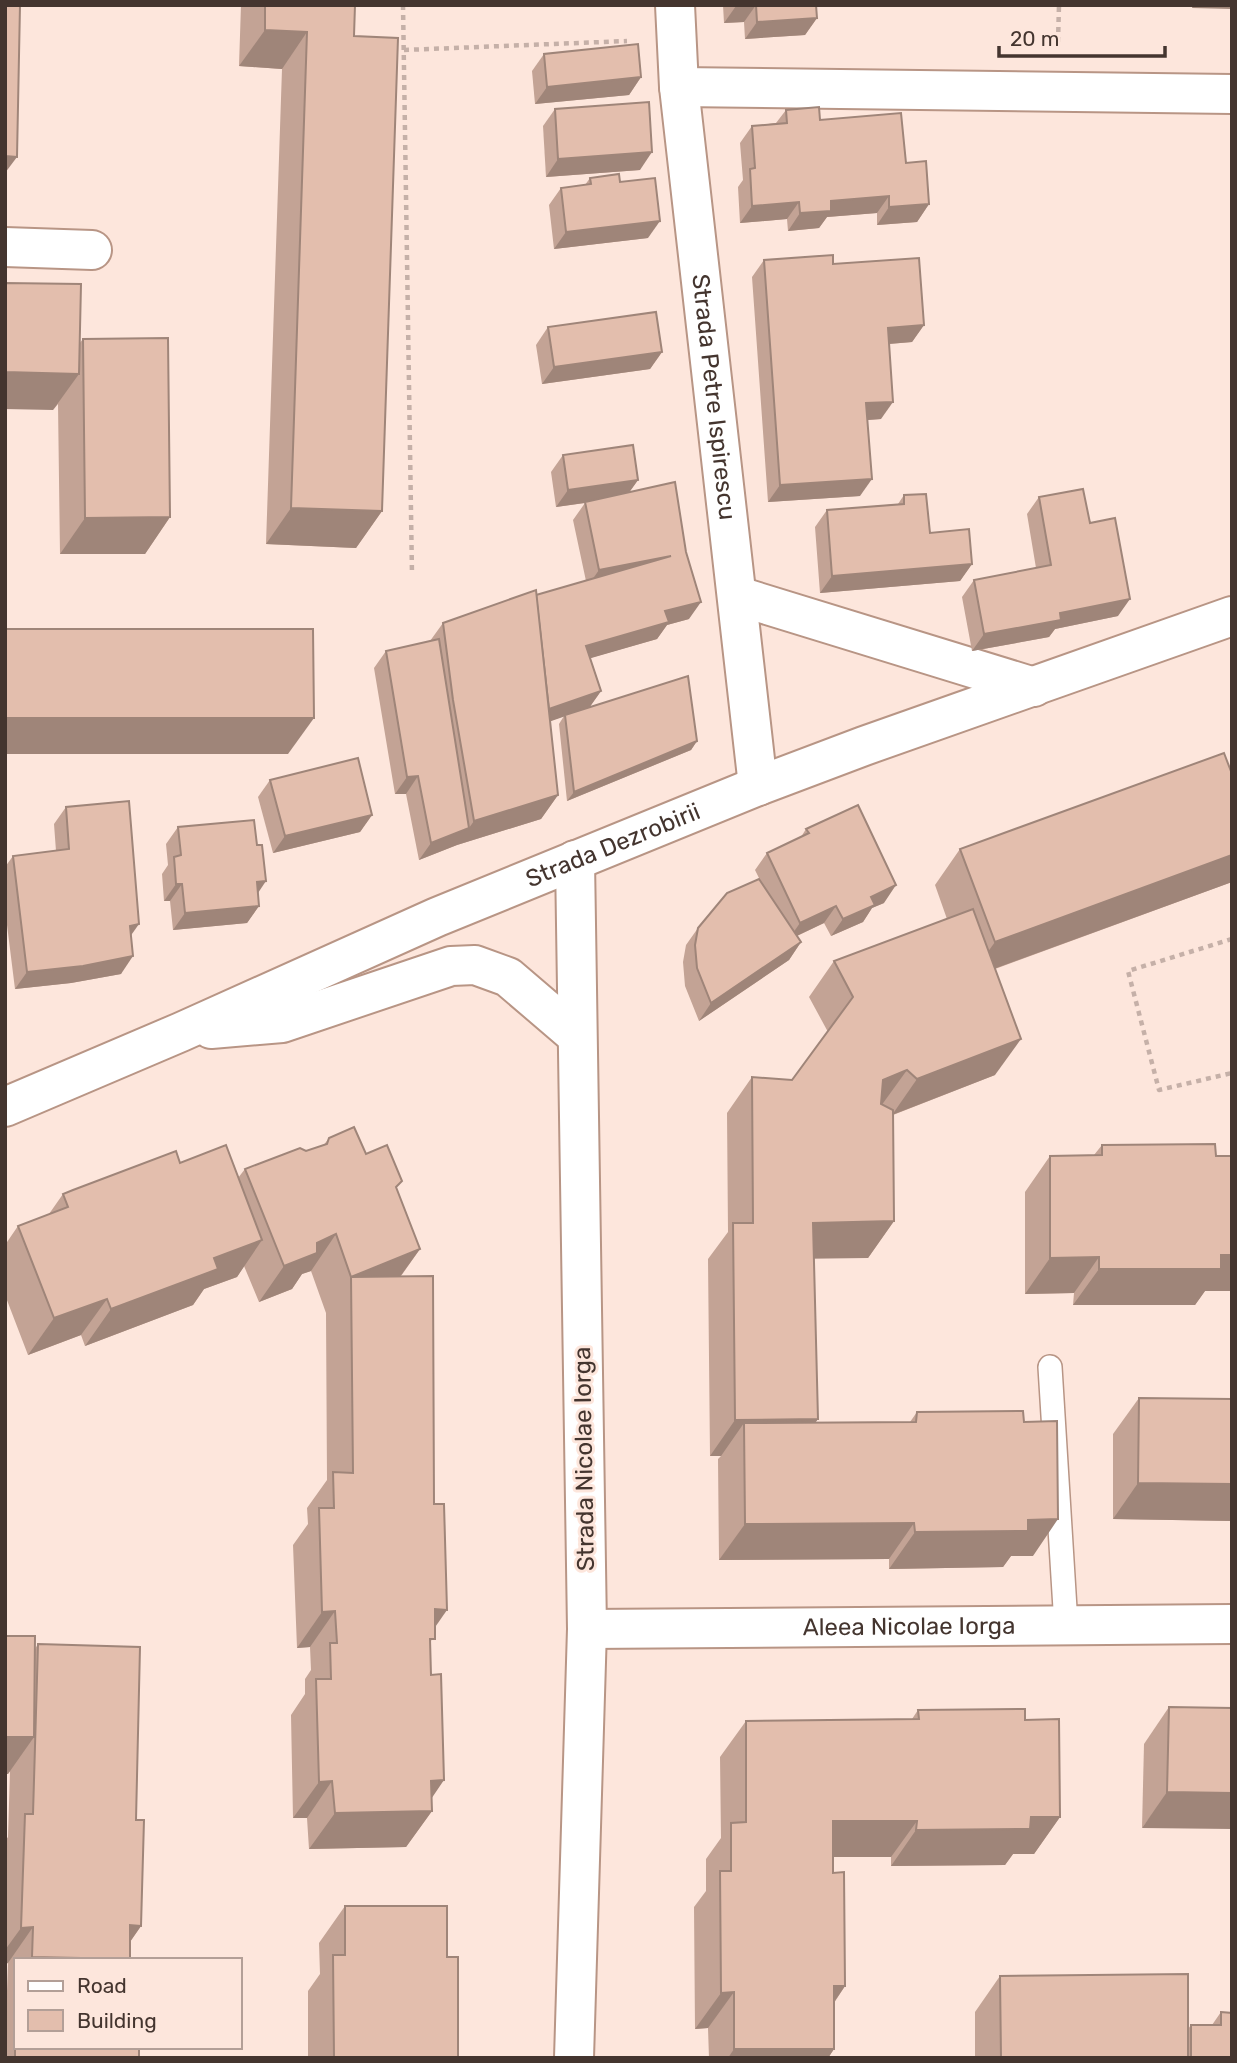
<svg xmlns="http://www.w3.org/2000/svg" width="1237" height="2063" viewBox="0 0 1237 2063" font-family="Rubik,sans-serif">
<rect width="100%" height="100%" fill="#fde6dc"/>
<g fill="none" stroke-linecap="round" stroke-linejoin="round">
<defs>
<path id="service" d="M1050,1367l16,258"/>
<g id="minor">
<path d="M679,87l553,7"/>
<path d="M5,247l87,3"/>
<path id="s1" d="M587,1629l645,-5"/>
</g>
<g id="tertiary">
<path id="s2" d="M675,5l4,82 79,699"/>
<path d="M738,596l296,91"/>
<path d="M211,1029l71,-6 169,-57 24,-1 33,12 69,59"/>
<path id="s3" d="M5,1107l176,-75 256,-115 321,-131 106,-40 368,-130"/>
<path d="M574,2058l13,-429 -12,-769"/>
</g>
</defs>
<!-- service casing -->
<use href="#service" stroke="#b89585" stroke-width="26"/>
<!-- minor casing -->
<use href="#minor" stroke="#b89585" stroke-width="42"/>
<!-- tertiary casing -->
<use href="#tertiary" stroke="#b89585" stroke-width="42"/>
<!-- path -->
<g stroke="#c5b0a8" stroke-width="4.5" stroke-dasharray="5 5" stroke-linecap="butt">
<path d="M403,5l9,570"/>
<path d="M1058,42l1,-37"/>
<path d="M404,50l223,-9"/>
<path d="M1232,939l-104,32 31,119 73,-17"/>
</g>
<!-- service -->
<use href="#service" stroke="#fff" stroke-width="23"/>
<!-- minor -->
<use href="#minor" stroke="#fff" stroke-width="38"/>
<!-- tertiary -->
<use href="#tertiary" stroke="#fff" stroke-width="38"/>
</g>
<!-- wall -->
<g fill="#c3a395">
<path d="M241,5h114l-1,31 28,475 -26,37 -90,-4 16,-475 -43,-3z"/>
<path d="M723,5h93l1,13 -12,17 -60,4 -1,-17 -20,1z"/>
<path d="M544,54l97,23 -12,18 -94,9 -3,-33z"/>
<path d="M555,109l85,61 -94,7 -3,-51z"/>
<path d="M786,110l34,10 86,43 23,41 -12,18 -40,3v-12l-50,4 -8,11 -31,3 -1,-12 -47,4 -2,-36 5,-7 -3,-37 12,-17 24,-3z"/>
<path d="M590,178l30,4 28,56 -94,11 -5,-44 12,-17 24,-3z"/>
<path d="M764,260l69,4 91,61 -12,17 -23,2 -8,75 -14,1 -7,76 -92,6 -16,-225z"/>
<path d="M548,327l114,25 -12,17 -108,15 -6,-39z"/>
<path d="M83,339l87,178 -25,37h-85l-2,-150 -5,6 26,-66z"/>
<path d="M563,455l75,25 -9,12 60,127 -22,6 -10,14 -67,19 11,33 -12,17 108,33 -6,9 -124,51 -8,-77 5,-8 -14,5 8,74 -17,24 -84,26 -38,15 -13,-66h-11l-21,-126 12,-17 44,-10 13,-18 143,-42 -13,-61 12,-17 -29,4 -5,-35z"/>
<path d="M904,495l26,38 42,31 -12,17 -140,12 -5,-66 12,-17 71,-6z"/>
<path d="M1039,497l51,26 28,93 -63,13 -6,8 -77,14 -10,-54 12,-17 62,-12 -9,-54z"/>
<path d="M1232,774v108l-237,87v106l-102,40 1,106 -26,37h-54l4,161 -3,3h95l7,-10 107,10 9,134h-22l-8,11 -114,2v-10l-170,1 -1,-101 3,-3h-11l-2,-197 20,-27 -1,-119 25,-36 40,3 36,-48 -19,-35 25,-36 113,-42 -12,-34 25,-36z"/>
<path d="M270,780l102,35 -12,17 -87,21 -15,-56z"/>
<path d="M66,807l65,129 -10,38 -50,9 -56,6 -10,-80v-42l8,-11 43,-5 -2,-27z"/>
<path d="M178,827l80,66 1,13 -12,17 -74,7 -3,-29h-6l-2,-27 6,-9 -2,-21z"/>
<path d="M806,829l78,74 -12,5 -9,14 -32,14 -7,-13 -27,13 4,6 -12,18 -90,61 -14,-35 -2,-24 3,-17 12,-17 63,-46 -6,-12 12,-17 34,-16z"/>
<path d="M329,1138l37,16 30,34 24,61 -19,27 34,351 -5,18 2,166 -26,36 -97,2 -2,-31h-14l-2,-103 14,-21v-15l6,-9 -1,-23 -13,1 -4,-103 15,-21 -1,-16 20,-28 -1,-167 -15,-42 -9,3 -10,15 -33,13 -15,-36 -7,11 -33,12 -11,16 -108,41 -4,-11 -53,20 -23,-60v-50l13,-19 31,-12 14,-20 117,-31 58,15 7,-9 78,-23z"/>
<path d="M1102,1145l103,146 -10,14h-122l1,-12 -49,1v-102l25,-36 44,-1z"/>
<path d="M1139,1398l93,1v122l-119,-2v-85z"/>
<path d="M38,1644l98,176 5,106 -11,16 -1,18h-113v87l123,11h-134v-65l2,-2 1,-28 -3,1v-123l3,-4 2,-66 -2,3 27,-125z"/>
<path d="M1169,1707l63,1 -90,120 2,-84z"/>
<path d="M918,1710l107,10 35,97 -26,37h-21l-8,11 -114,1v-9h-58v16l12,113 -11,17v46l-6,9h-119l-1,-30 -13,1 -1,-122 12,-16v-32l15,-21 -1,-81 26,-36 166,-2z"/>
<path d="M345,1906l102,51 11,101h-150v-67l12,-17 -1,-31z"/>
<path d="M1000,1976l188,53 3,-4h21l9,-13 11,46h-257v-46z"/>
</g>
<!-- shaded-wall -->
<g fill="#9f8579">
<path d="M756,5l-12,17 -20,1 12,-17z"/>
<path d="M1193,5h39v4l-40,-1z"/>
<path d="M817,18l-12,17 -60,4 12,-17z"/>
<path d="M265,30l42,2 -25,37 -43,-3z"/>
<path d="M641,77l-12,18 -94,9 12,-17z"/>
<path d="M652,152l-12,18 -94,7 12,-18z"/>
<path d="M5,156l12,1 -12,16z"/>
<path d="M889,196l-12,17 -50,4 -8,11 -31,3 12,-18 31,-12z"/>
<path d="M799,202l-12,17 -47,4 12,-17z"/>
<path d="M929,204l-12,18 -40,3 12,-18z"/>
<path d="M660,221l-12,17 -94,11 12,-17z"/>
<path d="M924,325l-12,17 -36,3 12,-17z"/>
<path d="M662,352l-12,17 -108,15 12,-17z"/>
<path d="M5,372l74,2 -26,36 -48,-1z"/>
<path d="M893,402l-12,17 -27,2 12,-18z"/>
<path d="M872,479l-12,17 -92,6 12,-17z"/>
<path d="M638,480l-12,17 -70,10 12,-17z"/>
<path d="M291,508l91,3 -26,37 -90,-4z"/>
<path d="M170,517l-25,37h-85l25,-36z"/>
<path d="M671,556l-84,31 12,-17z"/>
<path d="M972,564l-12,17 -140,12 12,-17z"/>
<path d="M1130,599l-12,17 -63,13 -6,8 -77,14 12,-17 76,-21z"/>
<path d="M701,602l-12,17 -22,6 -10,14 -83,24 12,-17 79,-35z"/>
<path d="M601,691l-12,17 -58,20 12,-17z"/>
<path d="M5,718h309l-26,36h-283z"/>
<path d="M697,741l-6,9 -124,51 7,-9z"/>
<path d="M418,776l-12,18h-11l12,-17z"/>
<path d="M558,795l-17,24 -84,26 -38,15 12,-17 38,-15 5,-7z"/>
<path d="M372,815l-12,17 -87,21 12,-17z"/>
<path d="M1232,855v27l-263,96 26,-36z"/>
<path d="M266,881l-12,18 3,-17z"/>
<path d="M176,884h6l-12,17h-6z"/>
<path d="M896,885l-12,18 -12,5 -9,14 -32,14 12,-17 28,-22z"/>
<path d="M259,906l-12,17 -74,7 12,-17z"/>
<path d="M836,906l-12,17 -36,17 12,-17z"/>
<path d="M139,924l-12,17 3,-15z"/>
<path d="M801,942l-12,18 -90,61 12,-18z"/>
<path d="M133,956l-12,18 -50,9 -56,6 12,-17z"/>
<path d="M1021,1039l-26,36 -103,40 25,-36z"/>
<path d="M907,1070l-26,36 -23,10 25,-36z"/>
<path d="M894,1221l-26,37 -80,1 25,-36z"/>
<path d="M336,1234l-25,37 -9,3 -10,15 -33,13 25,-36 33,-23z"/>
<path d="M262,1240l-25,37 -33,12 -11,16 -108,41 26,-37 103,-51z"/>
<path d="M420,1249l-26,36 -43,-8z"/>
<path d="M1221,1255h11v36h-27l-10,14h-122l26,-36z"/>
<path d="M1099,1257l-25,36 -49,1 25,-36z"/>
<path d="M107,1299l-26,36 -53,20 26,-37z"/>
<path d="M818,1419l-26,36 -48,-32 -23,33h-11l25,-36z"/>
<path d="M1138,1483l94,1v37l-119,-2z"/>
<path d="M1058,1519l-25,37h-22l-8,11 -114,2 26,-37 113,-12z"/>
<path d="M914,1523l-25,36 -170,1 26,-36z"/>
<path d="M435,1609l12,1 -25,36z"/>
<path d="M335,1611l-25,36 -13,1 25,-36z"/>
<path d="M5,1737h29l-26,37h-3z"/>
<path d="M444,1780l-21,31h9l-26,36 -97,2 26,-36 96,-32z"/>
<path d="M332,1781l-25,37h-14l26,-36z"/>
<path d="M1167,1792l65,1v36l-90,-1z"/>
<path d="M1031,1817h29l-26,37h-21l-8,11 -114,1 25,-36z"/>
<path d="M833,1821h84l-26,36h-84z"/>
<path d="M130,1925l11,1 -23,33 11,1h-99l2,-3z"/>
<path d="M33,1927l-25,36 -3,1v-14l16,-22z"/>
<path d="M834,1986h11l-25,37z"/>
<path d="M734,1992l-26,36 -13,1 26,-36z"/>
<path d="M734,2049h100l-6,9h-100z"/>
</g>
<!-- building -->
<g fill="#e3bead" stroke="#9f8579" stroke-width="2">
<path d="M5,5h15l-3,152 -12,-1z"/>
<path d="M265,5h90l-1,31 44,2 -16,473 -91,-3 16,-476 -42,-2z"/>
<path d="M756,5h60l1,13 -60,4z"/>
<path d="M638,44l3,33 -94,10 -3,-33z"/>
<path d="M649,102l3,50 -94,7 -3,-50z"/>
<path d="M819,107l1,13 81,-7 5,50 20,-2 3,43 -40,3v-11l-58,5v10l-31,2 -1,-11 -47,4 -2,-37 5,-1 -3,-42 35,-3 -1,-13z"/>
<path d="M619,174l1,8 35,-4 5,43 -94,11 -5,-44 30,-4 -1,-6z"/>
<path d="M833,255v9l86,-6 5,67 -36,3 5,74 -27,1 6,76 -92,6 -16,-225z"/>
<path d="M5,283l76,1 -2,90 -74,-2z"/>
<path d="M656,312l6,40 -108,15 -6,-40z"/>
<path d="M168,338l2,179 -85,1 -2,-179z"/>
<path d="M633,445l5,35 -70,10 -5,-35z"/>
<path d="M675,482l11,70 15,50 -36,9 4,11 -83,24 15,45 -52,18 -13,-114 135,-39 -72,14 -14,-68z"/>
<path d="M1083,489l7,34 25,-5 15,81 -70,14 1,7 -77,14 -10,-54 77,-15 -12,-68z"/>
<path d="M926,494l4,39 39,-4 3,35 -140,12 -5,-66 77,-6v-9z"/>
<path d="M536,590l22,205 -84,26 -21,-121 -10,-77z"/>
<path d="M5,629h308l1,89h-309z"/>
<path d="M439,639l30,189 -38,15 -13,-67 -11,1 -21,-126z"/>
<path d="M688,676l9,65 -123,51 -9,-77z"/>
<path d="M1224,753l8,21v81l-237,87 -35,-93z"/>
<path d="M358,758l14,57 -87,21 -15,-56z"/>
<path d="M129,801l10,123 -9,2 3,30 -50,10 -56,6 -14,-116 56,-7 -3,-42z"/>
<path d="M858,805l38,80 -25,12 4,8 -32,14 -7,-13 -36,17 -33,-70 42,-20 -3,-4z"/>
<path d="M254,820l3,25h5l4,36 -9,1 2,24 -74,7 -3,-29h-6l-2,-27 7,-2 -3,-28z"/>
<path d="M759,879l42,63 -90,61 -14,-35 -2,-23 3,-17 29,-35z"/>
<path d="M973,909l48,130 -104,40 -10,-9 -24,10 -2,24 12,6 1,111 -81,2 5,196 -83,1 -2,-197h20l-1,-146 40,3 61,-83 -19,-36z"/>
<path d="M354,1127l12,27 21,-9 15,36 -6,6 24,62 -69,28 82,-1 1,228h10l3,106 -12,-1v30h-5l1,36 10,-1 3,106 -13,1 1,30 -97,2 -3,-32 -13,1 -3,-103h15l-1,-36h7l-2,-32 -13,1 -3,-104h15l-1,-36 20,1 -2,-196 -15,-43 -19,9v10l-33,13 -39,-97 55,-21 6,3 21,-7 2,-6z"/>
<path d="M1215,1144l1,12h16v99h-11v14h-122v-12l-49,1v-102l52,-1v-10z"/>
<path d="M226,1145l36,95 -48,18 4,11 -107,40 -4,-10 -53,19 -36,-92 50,-19 -5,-13 10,-4 103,-39 4,12z"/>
<path d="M1139,1398l93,1v85l-94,-1z"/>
<path d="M1023,1411l1,11 33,-1 1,98 -30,1v11l-113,1 -1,-9 -169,1 -1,-101 172,-1 1,-10z"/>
<path d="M5,1636h30l-1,101h-29z"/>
<path d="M38,1644l102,3 -4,173h8l-3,106 -11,-1v34l-98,-2 1,-30 -12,1 4,-114h8z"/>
<path d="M1169,1707l63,1v85l-65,-1z"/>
<path d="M1025,1709v11l34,-1 1,98h-29l-1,12 -114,1 1,-9h-84v52l11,-1 1,114h-11v63h-100v-57l-13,1 -1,-122h11v-48l15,-1v-101l173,-2 -1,-9z"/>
<path d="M345,1906h102v51h11v101h-124l-1,-103h12z"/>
<path d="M1188,1974v84h-187l-1,-82z"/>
<path d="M1221,2012l11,1v45h-41v-33h30z"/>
<path d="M15,2015l1,32h123v11h-124z"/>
</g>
<g text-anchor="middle" stroke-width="6" stroke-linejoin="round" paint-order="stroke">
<!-- street labels -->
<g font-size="24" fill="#44352f" stroke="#fde6dc">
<text dy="8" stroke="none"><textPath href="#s2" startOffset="394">Strada Petre Ispirescu</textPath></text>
<text dy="8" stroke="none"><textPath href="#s3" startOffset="662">Strada Dezrobirii</textPath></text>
<text transform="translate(584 1459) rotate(-91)" y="8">Strada Nicolae Iorga</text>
<text dy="8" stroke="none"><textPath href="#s1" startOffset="322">Aleea Nicolae Iorga</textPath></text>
</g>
</g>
<!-- border -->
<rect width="1237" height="2063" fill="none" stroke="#44352f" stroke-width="14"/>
<!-- legend -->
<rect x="14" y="1958" width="228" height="91" fill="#fde6dc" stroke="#b39f97" stroke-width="2"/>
<rect x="28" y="1981" width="35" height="10" fill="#ffffff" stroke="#b39f97" stroke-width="2"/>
<text x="77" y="1993" font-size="21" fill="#44352f">Road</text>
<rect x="28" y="2010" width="35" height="21" fill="#e3bead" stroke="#b39f97" stroke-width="2"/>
<text x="77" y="2028" font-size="21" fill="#44352f">Building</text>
<!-- scale -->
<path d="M999 46v10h166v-10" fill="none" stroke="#44352f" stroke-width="3.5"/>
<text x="1010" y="46" font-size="21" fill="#44352f" stroke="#fde6dc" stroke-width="5" paint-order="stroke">20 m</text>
</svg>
